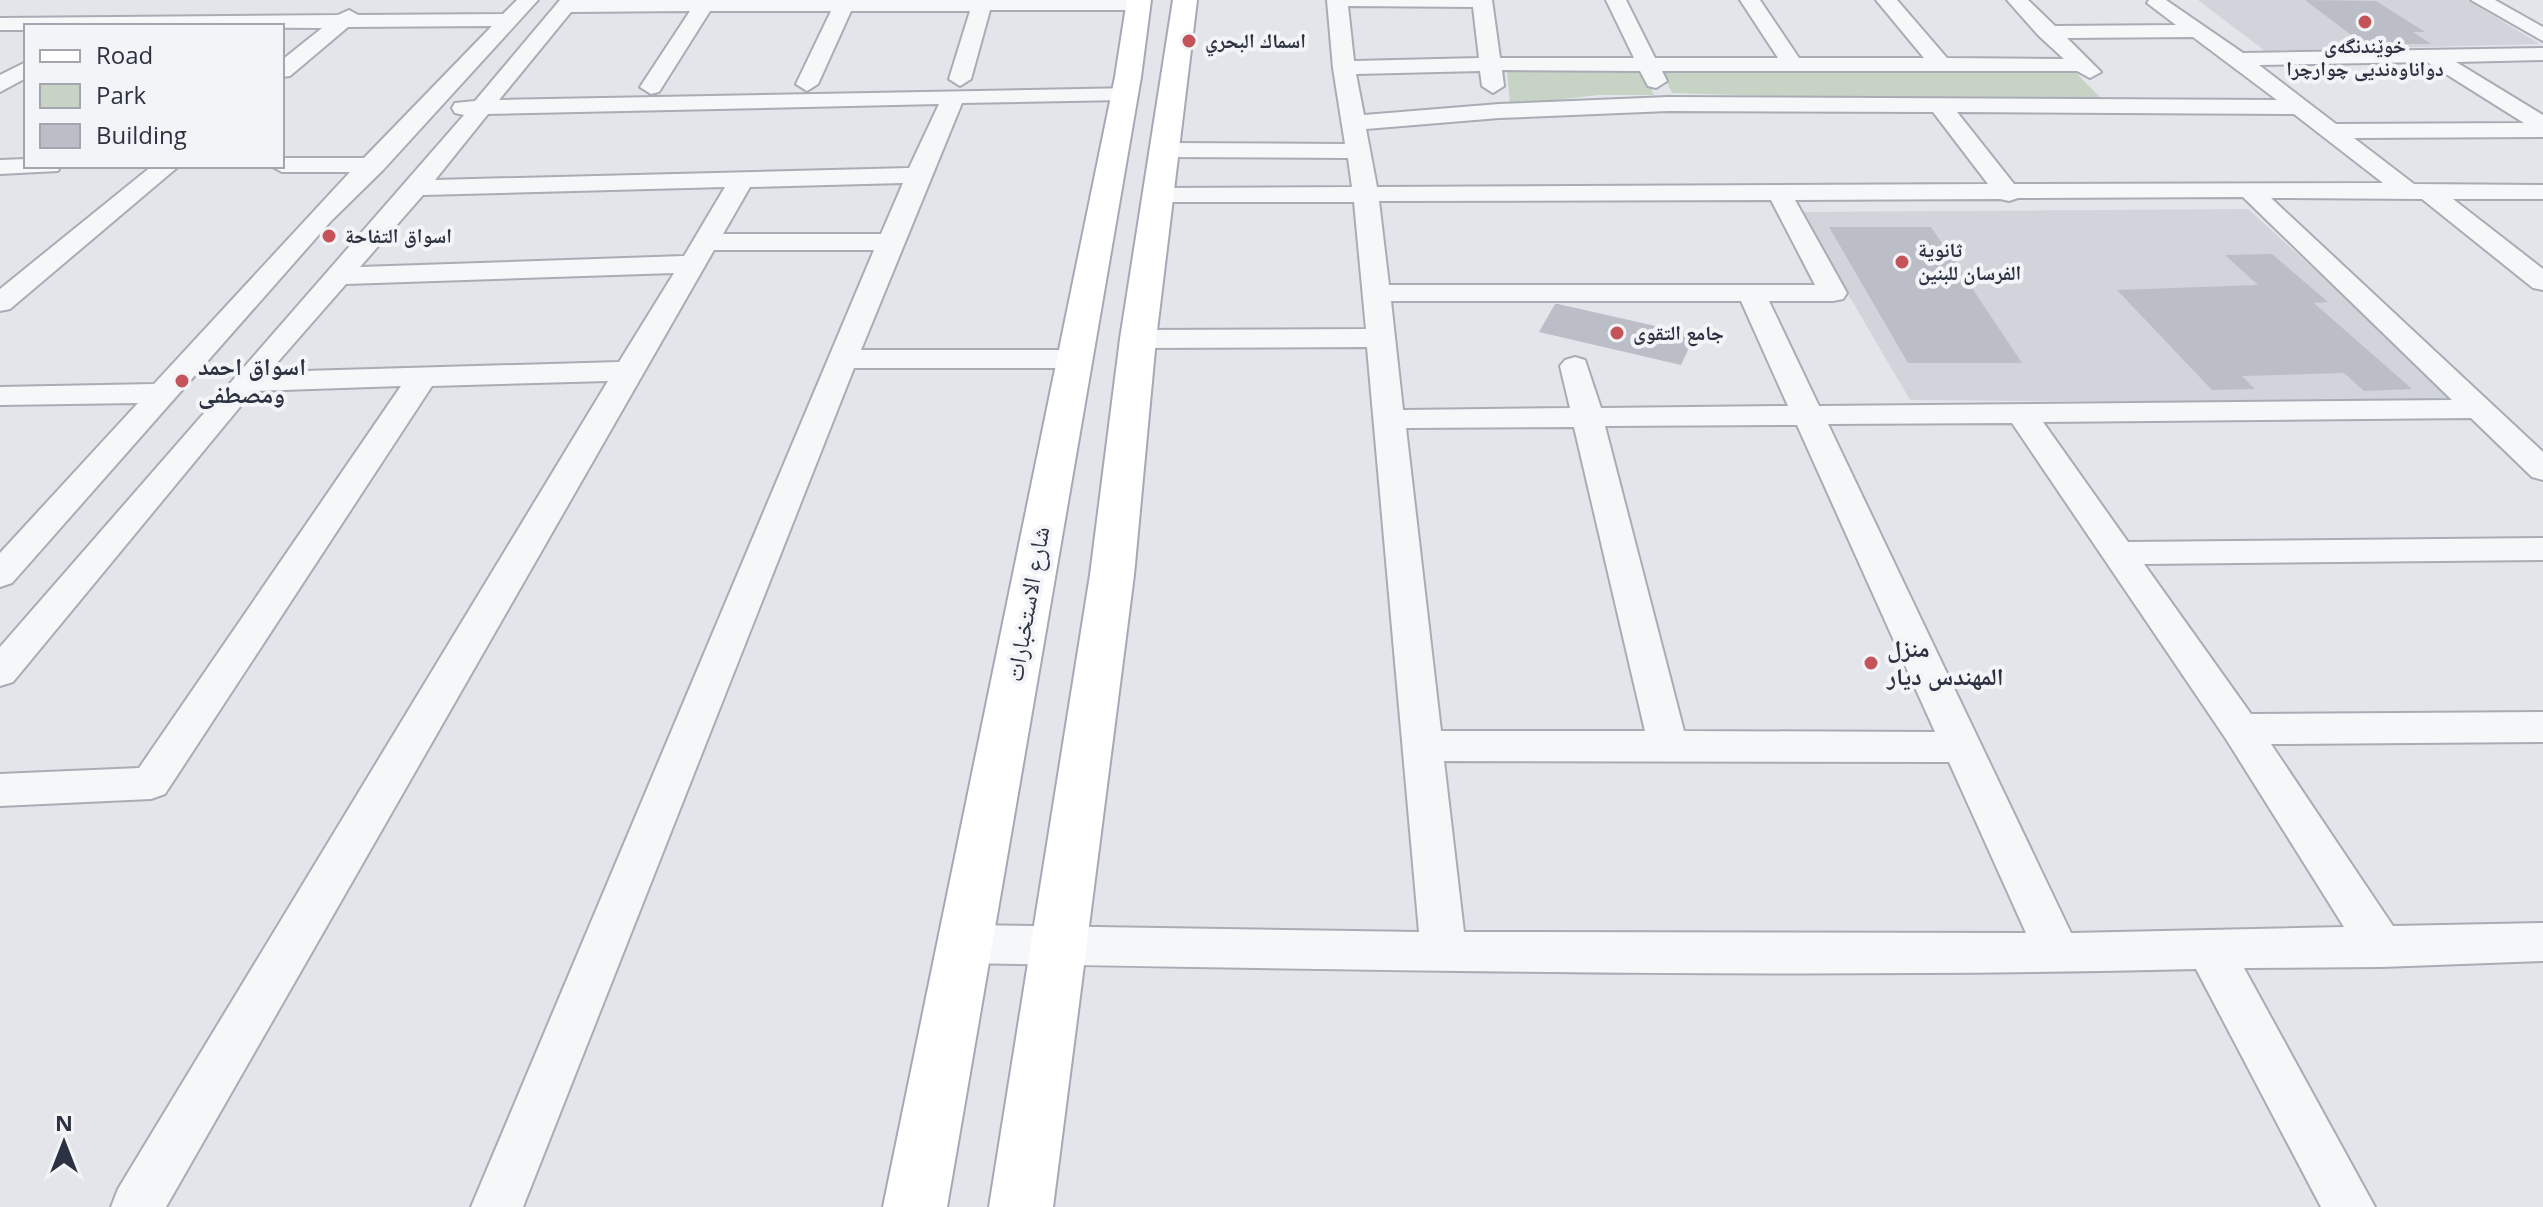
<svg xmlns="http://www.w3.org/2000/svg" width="2543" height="1207" viewBox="0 0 2543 1207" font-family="'Open Sans','Noto Naskh Arabic',sans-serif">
<rect width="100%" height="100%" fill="#e3e5ea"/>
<!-- built -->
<g fill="#d2d4dc">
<path d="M2198,0h269l73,44 -275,7z"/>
<path d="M2248,209l210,191 -297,2 -251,-2 -110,-188z"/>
</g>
<!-- green -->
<g fill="#c7d3c5">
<path d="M1507,70h136l11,25h-56l-88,10z"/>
<path d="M1662,71h412l27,27 -231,1 -198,-6z"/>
</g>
<!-- building -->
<g fill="#bbbec7">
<path d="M2305,0l71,1 49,31h-12l18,12h-68z"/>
<path d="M1829,227h102l91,136h-114z"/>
<path d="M2272,254l56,48 -14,1 98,86 -48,2 -20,-18 -102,3 13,13 -43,1 -95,-100 141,-5 -33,-30z"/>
<path d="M1555,304h3l137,31 -14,30 -142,-33z"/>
</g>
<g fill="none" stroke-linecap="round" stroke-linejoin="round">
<defs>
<g id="minor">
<path d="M517,0h21l-155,170 -52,51 -319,362 -12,4v-34l138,-150 -138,2v-18l154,-3 196,-212h-68l-11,-6h11v-8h82l128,-132 -144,1 -58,49 -8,1v-17l40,-32 -296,-2v4h-26v-12l338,-3 11,-5 9,5 145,-1z"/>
<path d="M560,0h586l3,4 -3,4 -7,2h-149l-19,69 -11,7 -11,-7 21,-68h-119l-33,73 -11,7 -11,-7 35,-73h-121l-51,81 -8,2 -11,-7 50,-76 -119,1 -72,88 633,-12 3,5 -3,5 -8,2 -162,3 -101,247h212l10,3 5,6 -5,6 -10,3h-219l-331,839h-52l403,-957h-160l-548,957h-55l7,-18 490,-808 -176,5 -267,408 -14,5 -151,7v-32l139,-6 262,-382 -148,5 -240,291 -13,4v-39l464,-532 -9,-2 -3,-5 3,-5 20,-2zM939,104l-30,64 -474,12 53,-66zM903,183l-22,51h-158l27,-47zM725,187l-41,69 -324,11 63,-72zM674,273l-55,89 -350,10 77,-88z"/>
<path d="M1327,0h165l8,58h134l-28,-58h20l29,58h123l-38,-58h20l39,58h125l-48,-58h21l50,58 117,1 -25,-23 -32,-36h21l27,26 121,-1 -29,-22 2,-3h17l77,53 300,-5v12l-87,2 87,53v22l-189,1 60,46 129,1v14h-90l90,70v21l-10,-2 -111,-89 -151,-1 272,254v28l-11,-3 -61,-59 -428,4 85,120 415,-4v22l-399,4 107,150 292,-2v30l-272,2 122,182 150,-3v38l-161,6 -138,1 131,239h-54l-125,-238c-410,10 -821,1 -1231,-6l-16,-5 -7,-14 7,-14 16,-5 454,7 -52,-585 -229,1 -10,-3 -4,-6 4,-6 10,-3 228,-1 -12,-127h-196l-9,-2 -3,-5 3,-5 9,-2 194,-1 -4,-29 -184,-1 -8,-2 -4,-5 4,-5 8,-2 181,1 -12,-76zM1348,6l125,1 6,51 -125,3zM2193,37l84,63 -609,-3 -169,7 -135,11 -8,-41 124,-3 2,15 11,7 11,-7 -2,-16 138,1 8,15 8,2 11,-7 -5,-10h415l13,7 11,-6 -34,-34zM2427,62l97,61 -188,1 -77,-59zM1668,111l265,1 55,72 -611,3 -11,-58 133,-11zM1957,112l337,2 89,69 -369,1zM2243,197l209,203 -633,6 -50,-105h64l10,-2 4,-6 -52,-93 205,-1 9,2 9,-3zM1771,200l44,85h-426l-10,-84zM1391,301h350l47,105 -187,2 -16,-48 -10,-3 -10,3 -5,6 10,42 -167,2zM2012,423l214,316 118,188 -273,6 -243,-509zM1797,425l138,307 -251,-1 -79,-305zM1574,427l71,304h-204l-35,-303zM1444,761l505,1 77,171 -562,-1z"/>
<path d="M2471,0h24l48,27v14z"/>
<path d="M26,62v16l-26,14v-17z"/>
<path d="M26,159v7h35l-3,5 -58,3v-14z"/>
<path d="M152,166h27l-169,143 -10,2v-22z"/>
</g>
<g id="major">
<path d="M1127,0h24l-10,77 -194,1130h-64l232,-1130z"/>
<path d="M1173,0h24l-41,339 -22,236 -81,632h-64l101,-632 30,-236z"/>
</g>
</defs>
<!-- minor casing -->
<use href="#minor" stroke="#a8acb4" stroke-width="4"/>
<!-- major casing -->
<use href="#major" stroke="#a4a9b5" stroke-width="4"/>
<!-- minor -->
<use href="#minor" fill="#f6f7f9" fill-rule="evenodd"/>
<!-- major -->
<use href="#major" fill="#fff" fill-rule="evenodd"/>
</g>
<!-- markers -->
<g fill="#c4545a" stroke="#f3f4f8" stroke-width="3">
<circle cx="2365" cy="22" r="8"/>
<circle cx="1189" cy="41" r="8"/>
<circle cx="329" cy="236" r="8"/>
<circle cx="1902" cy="262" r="8"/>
<circle cx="1617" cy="333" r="8"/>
<circle cx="182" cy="381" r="8"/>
<circle cx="1871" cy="663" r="8"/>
</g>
<g text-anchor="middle" stroke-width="8" stroke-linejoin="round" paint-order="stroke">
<!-- far-poi labels -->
<g font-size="20" font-weight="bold" fill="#2c3241" stroke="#f3f4f8" text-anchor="start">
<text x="1205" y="48">اسماك البحري</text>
<text x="2365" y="53" text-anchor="middle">خوێندنگەی<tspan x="2365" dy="23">دواناوەندیی چوارچرا</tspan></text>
<text x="345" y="243">اسواق التفاحة</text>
<text x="1918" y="257">ثانوية<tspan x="1918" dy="23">الفرسان للبنين</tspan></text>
<text x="1633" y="340">جامع التقوى</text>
</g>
<!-- poi labels -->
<g font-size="24" font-weight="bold" fill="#2c3241" stroke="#f3f4f8" text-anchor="start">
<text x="198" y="375">اسواق احمد<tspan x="198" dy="28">ومصطفى</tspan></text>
<text x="1887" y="657">منزل<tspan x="1887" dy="28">المهندس ديار</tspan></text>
</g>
<!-- street labels -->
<g font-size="24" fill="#2c3241" stroke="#f3f4f8">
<text transform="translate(1028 604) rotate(-80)" y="8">شارع الاستخبارات</text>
</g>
</g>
<!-- legend -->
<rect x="24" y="24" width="260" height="144" fill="#f3f4f8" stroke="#a3a6af" stroke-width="2"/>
<rect x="40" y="50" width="40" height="12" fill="#ffffff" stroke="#a3a6af" stroke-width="2"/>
<text x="96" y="64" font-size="24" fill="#2c3241">Road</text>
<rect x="40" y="84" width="40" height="24" fill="#c7d3c5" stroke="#a3a6af" stroke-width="2"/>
<text x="96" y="104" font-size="24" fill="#2c3241">Park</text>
<rect x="40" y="124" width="40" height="24" fill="#bbbec7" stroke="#a3a6af" stroke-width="2"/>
<text x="96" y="144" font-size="24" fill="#2c3241">Building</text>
<!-- north arrow -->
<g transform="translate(64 1143)" stroke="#f3f4f8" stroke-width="6" paint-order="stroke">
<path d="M0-6L14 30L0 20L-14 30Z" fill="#2c3241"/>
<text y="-12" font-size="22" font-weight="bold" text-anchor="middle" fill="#2c3241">N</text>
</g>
</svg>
